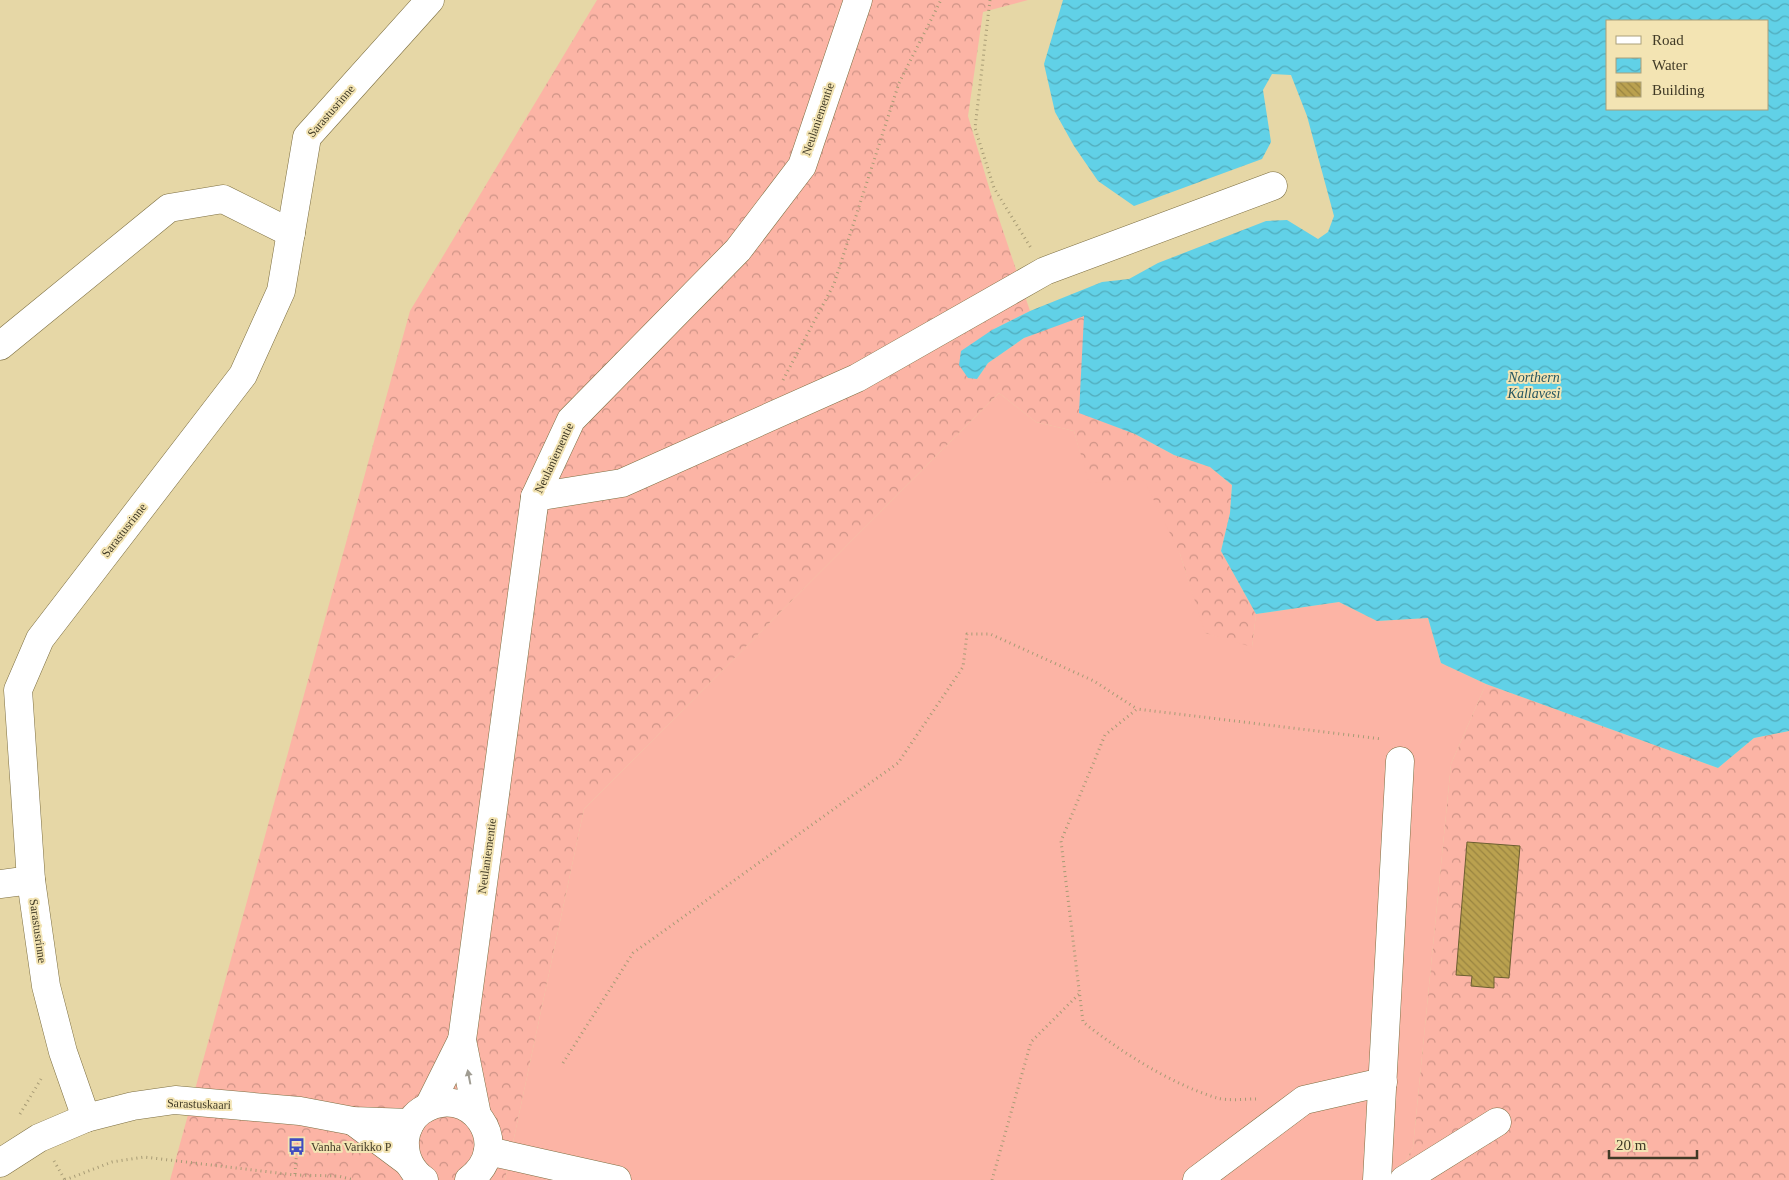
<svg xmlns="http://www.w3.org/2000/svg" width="1789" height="1180" viewBox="0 0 1789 1180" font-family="'Times New Roman',serif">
<defs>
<pattern id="forest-crowns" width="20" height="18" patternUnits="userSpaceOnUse" patternTransform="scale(1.25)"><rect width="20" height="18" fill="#fcb4a5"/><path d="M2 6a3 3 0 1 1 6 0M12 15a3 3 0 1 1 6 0" fill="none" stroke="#cd9386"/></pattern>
<pattern id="water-waves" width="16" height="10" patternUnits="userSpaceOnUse" patternTransform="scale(1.25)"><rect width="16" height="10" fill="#61d1e7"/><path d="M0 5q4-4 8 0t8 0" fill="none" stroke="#51abbb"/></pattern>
<pattern id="building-back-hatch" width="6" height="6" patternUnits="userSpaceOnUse" patternTransform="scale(1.25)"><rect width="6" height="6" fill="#baa14f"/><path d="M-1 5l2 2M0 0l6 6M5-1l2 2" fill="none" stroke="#998441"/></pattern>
</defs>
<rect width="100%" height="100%" fill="#e6d7a6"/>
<!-- forest -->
<g fill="url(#forest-crowns)">
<path d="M597,0h431l-45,12 -15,104 25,85 37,110 -38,19 -15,49 11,-16 36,-25 60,-23 28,110 23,9 39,21 36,12 22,18 -2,28 -9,38 35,63 -4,34 -48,-15 -24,-79 -92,-71 -14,-52 -38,-9 -37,-29 -415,416 -79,371h-335l240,-869z"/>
<path d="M1486,684l232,84 36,-30 35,-7v449h-394l18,-33 38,-383z"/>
</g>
<!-- garden -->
<path fill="#fcb4a5" d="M999,393l37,29 38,9 15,52 55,-3 36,74 25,79 47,14 4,-33 83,-12 38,19 51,-3 13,45 45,21 -35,80 -38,383 -18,33h-890l79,-371z"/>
<!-- water -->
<path fill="url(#water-waves)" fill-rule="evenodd" d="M1063,0h726v731l-35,7 -36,30 -232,-84 -45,-21 -13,-45 -51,3 -38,-19 -83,12 -35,-63 9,-38 2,-28 -22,-18 -36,-12 -39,-21 -56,-21 5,-97 -60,22 -36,25 -11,16 -9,-1 -9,-13 2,-14 31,-21 38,-19 72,-29 27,-3 29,-16 108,-42 21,-1 31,19 10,-7 6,-16 -27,-100 -16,-41 -19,-1 -9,16 8,52 -9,17 -128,47 -36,-25 -24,-35 -19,-34 -11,-48zM1768,21v88h-160v-88z"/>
<!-- building -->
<path fill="url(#building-back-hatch)" stroke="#6d5f31" d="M1467,842l53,4 -11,132 -15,-1v11l-23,-2 1,-10 -16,-1z"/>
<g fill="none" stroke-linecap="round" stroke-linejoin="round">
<defs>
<g id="minor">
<path d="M0,346l169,-138 54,-9 68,34"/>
<path d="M535,497l87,-14 235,-105 188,-107 228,-85"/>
<path d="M0,884l31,-4"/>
<path d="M429,1106l33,-66"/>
<path d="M477,1115l-15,-75 73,-543 36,-77 167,-170 64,-84 56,-166"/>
<path d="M86,1118l-23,-66 -17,-66 -15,-106 -13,-190 22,-51 203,-264 38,-84 26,-154 123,-137"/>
<path d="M353,1121l55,41"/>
<path d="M488,1151l129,29"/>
<path d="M0,1163l39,-25 47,-20 47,-12 42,-6 125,11 53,10 57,2"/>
<path d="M424,1180c-14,-10 -20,-23 -19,-40 1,-11 7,-23 16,-29 48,-32 95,34 48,69"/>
<path d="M1197,1180l107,-80 79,-18"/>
<path d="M1377,1180l23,-419"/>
<path d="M1404,1180l93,-58"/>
</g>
</defs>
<!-- minor casing -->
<use href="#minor" stroke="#7c6e41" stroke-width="29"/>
<!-- path -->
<g stroke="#a79b75" stroke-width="3" stroke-dasharray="1 4" stroke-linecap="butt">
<path d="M990,0l-15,128 19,60 37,60"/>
<path d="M783,380l51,-96 65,-201 42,-83"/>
<path d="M563,1063l70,-110 265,-190 65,-96 4,-33h23l104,47 43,28"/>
<path d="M1256,1099c-12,0 -28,2 -39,-1 -46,-14 -96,-46 -134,-76l-22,-181 44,-106 32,-26 245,30"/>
<path d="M20,1114l21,-35"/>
<path d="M54,1161l11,19"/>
<path d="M295,1174l2,-27"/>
<path d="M65,1180l47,-18 32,-5 151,18 43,1 16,4"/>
<path d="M992,1180l39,-138 48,-48"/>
</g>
<!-- minor -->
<use href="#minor" stroke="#fff" stroke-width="28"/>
</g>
<!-- one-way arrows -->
<defs><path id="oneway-solid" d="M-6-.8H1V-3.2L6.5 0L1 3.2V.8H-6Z" transform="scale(1.25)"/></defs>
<use fill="#a09c92" href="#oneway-solid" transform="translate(469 1077) rotate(-101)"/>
<!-- icons -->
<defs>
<symbol id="bus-bare" viewBox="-9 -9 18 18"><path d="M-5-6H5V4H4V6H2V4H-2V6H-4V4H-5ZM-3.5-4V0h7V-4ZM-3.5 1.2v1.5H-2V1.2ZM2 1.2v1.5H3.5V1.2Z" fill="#3f4cc0" stroke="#f3e4b3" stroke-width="2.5" paint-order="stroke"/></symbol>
</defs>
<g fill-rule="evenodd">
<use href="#bus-bare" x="284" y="1134" width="25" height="25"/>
</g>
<g text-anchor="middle" stroke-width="4" stroke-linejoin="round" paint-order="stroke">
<!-- street labels -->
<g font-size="12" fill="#403a26" stroke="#f3e4b3">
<text transform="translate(331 111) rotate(-49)" y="4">Sarastusrinne</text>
<text transform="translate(818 119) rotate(-71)" y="4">Neulaniementie</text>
<text transform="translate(554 458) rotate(-65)" y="4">Neulaniementie</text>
<text transform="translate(124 530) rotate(-52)" y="4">Sarastusrinne</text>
<text transform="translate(487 856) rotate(-82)" y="4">Neulaniementie</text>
<text transform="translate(38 931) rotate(82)" y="4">Sarastusrinne</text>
<text transform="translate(199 1104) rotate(2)" y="4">Sarastuskaari</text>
</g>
<!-- poi labels -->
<g font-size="12" fill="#403a26" stroke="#f3e4b3" text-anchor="start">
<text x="311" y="1151">Vanha Varikko P</text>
</g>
<!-- water labels -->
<g font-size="14" font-style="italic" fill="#265660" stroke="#f3e4b3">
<text x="1534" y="382">Northern<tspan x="1534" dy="16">Kallavesi</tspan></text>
</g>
</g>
<!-- legend -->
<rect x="1606" y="20" width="162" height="90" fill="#f3e4b3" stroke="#aba07b"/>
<rect x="1616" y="36" width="25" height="8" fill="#ffffff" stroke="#aba07b"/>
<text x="1652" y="45" font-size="15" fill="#403a26">Road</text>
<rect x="1616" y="58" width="25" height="15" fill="url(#water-waves)" stroke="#aba07b"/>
<text x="1652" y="70" font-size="15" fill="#403a26">Water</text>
<rect x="1616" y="82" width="25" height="15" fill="url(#building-back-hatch)" stroke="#aba07b"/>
<text x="1652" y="95" font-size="15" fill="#403a26">Building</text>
<!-- scale -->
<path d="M1609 1150v8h88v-8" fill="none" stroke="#403a26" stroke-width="2.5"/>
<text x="1616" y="1150" font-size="15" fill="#403a26" stroke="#f3e4b3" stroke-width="4" paint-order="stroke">20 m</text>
</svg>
